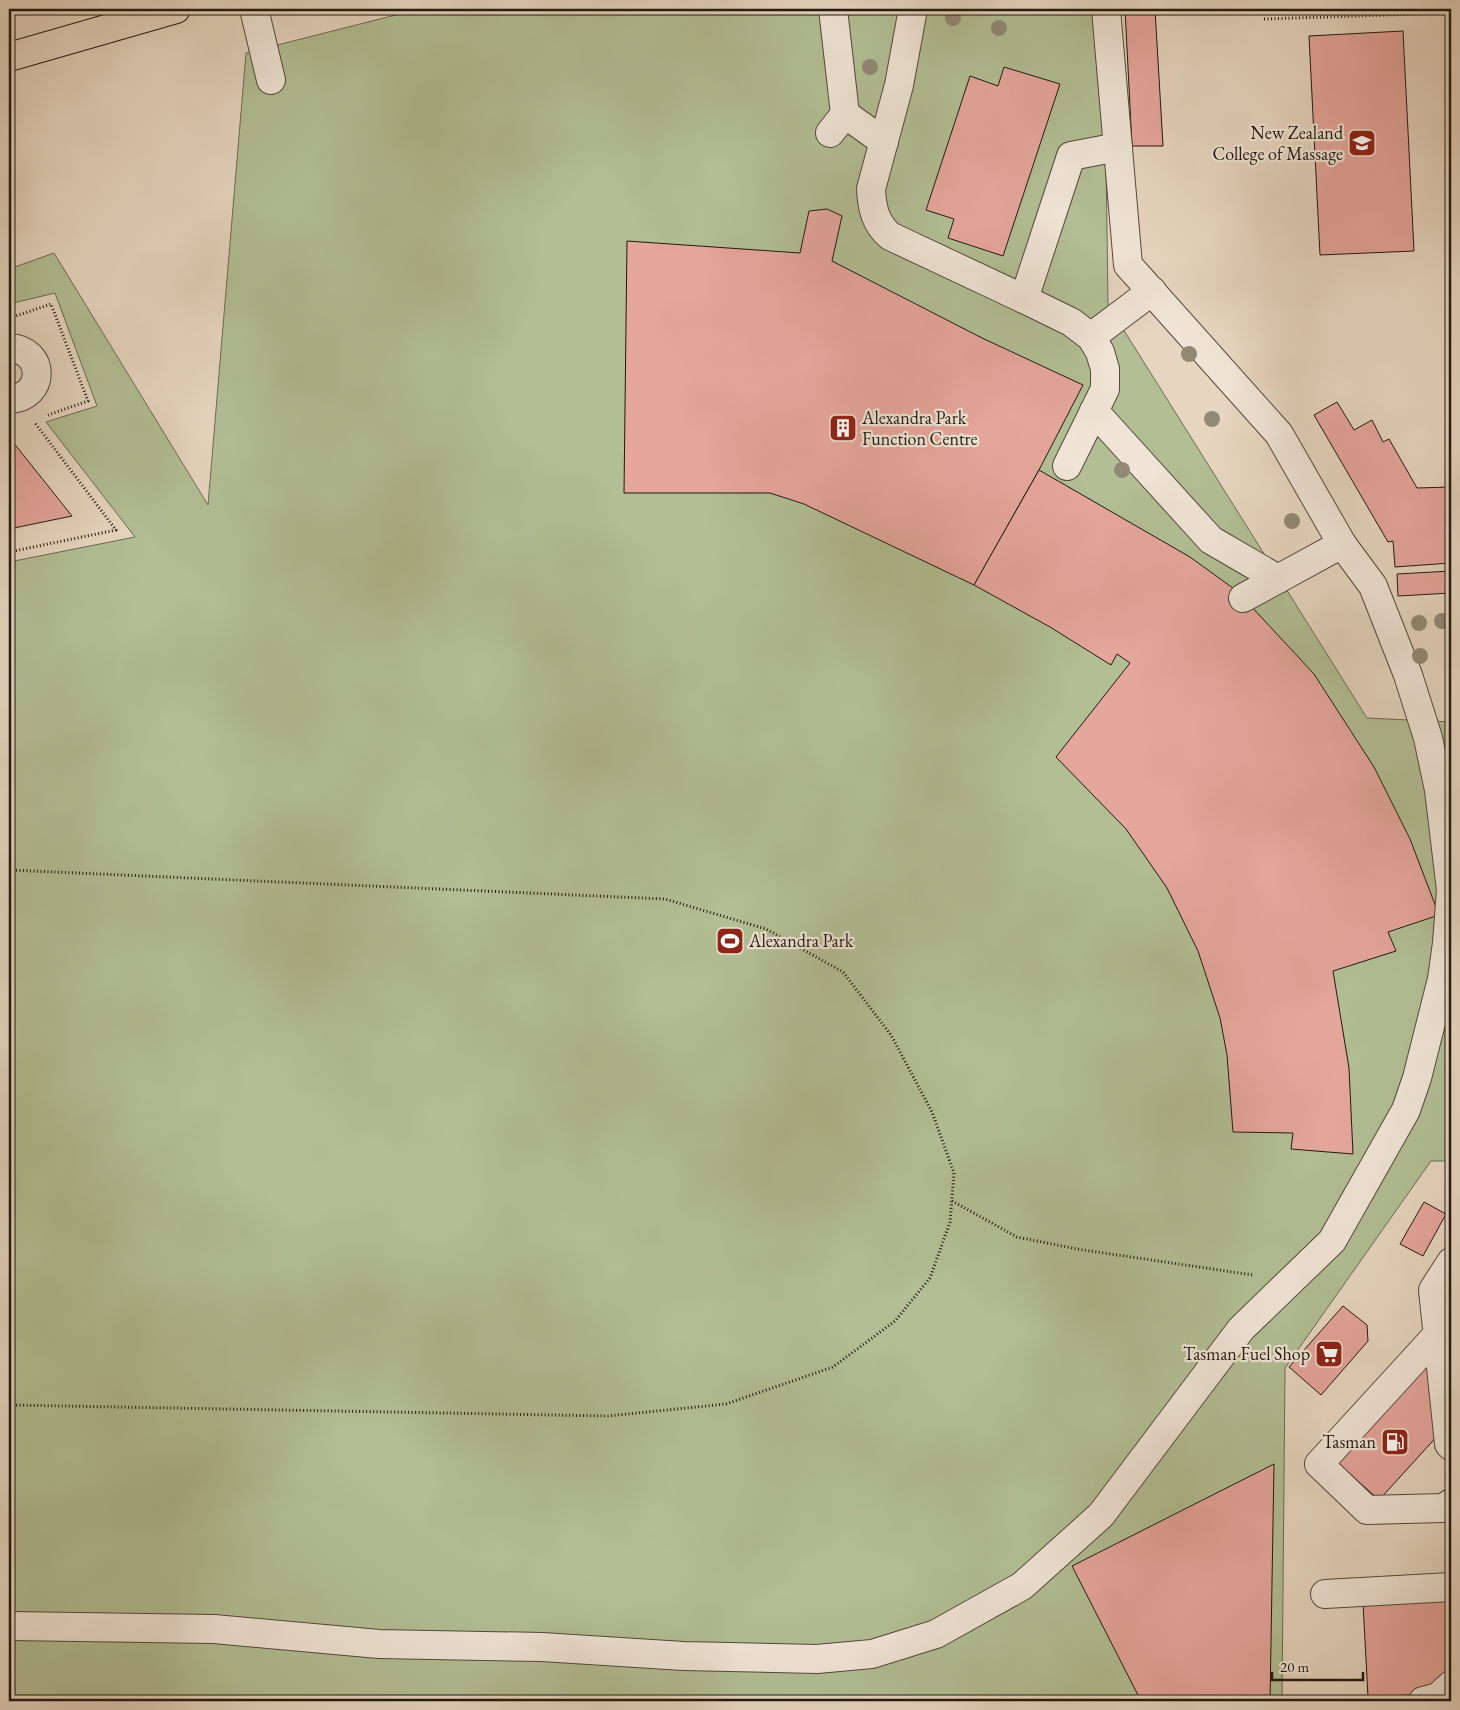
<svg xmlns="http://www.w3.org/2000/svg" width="1460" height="1710" viewBox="0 0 1460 1710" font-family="'EB Garamond',serif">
<rect width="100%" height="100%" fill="#e6d5bf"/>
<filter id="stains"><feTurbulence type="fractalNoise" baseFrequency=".004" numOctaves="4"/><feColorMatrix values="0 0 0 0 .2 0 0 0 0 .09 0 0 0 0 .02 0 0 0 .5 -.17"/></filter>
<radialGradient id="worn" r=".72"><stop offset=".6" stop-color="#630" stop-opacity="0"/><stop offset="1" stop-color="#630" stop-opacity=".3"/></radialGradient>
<!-- green -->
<path fill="#b2be94" stroke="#6a6c53" d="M419,9h685l4,296 259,413 84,4v439h-20l-146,207 -3,333h-1273v-1139l126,-25 -89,-115 51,-16 -42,-113 -46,11v-35l45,-16 154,252 38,-452z"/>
<!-- building -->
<g fill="#e5a69c" stroke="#231912">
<path d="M1125,9h30l8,137h-31z"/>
<path d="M1403,31l11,220 -94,4 -11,-219z"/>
<path d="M1004,67l56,17 -57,172 -55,-18 6,-19 -28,-9 44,-134 28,10z"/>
<path d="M827,209l15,7 -10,45 150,77 101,47 -44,85 -65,115 -170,-81 -34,-11h-146l3,-252 173,12 9,-42z"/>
<path d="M1337,402l17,28 18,-10 11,22 6,-3 28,49 34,-1v76l-56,4 -2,-26 -5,1 -74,-127z"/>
<path d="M9,437l63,79 -63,13z"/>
<path d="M1039,470l151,87 47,34 77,83 60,93 36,72 29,76 -51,17 8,19 -63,20 16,97 4,86 -62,-5 2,-16 -60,-1 -6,-77 -7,-37 -22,-67 -31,-63 -41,-59 -70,-72 74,-94 -13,-9 -6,11 -61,-38 -76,-42z"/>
<path d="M1451,571v22l-53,3 -1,-22z"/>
<path d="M1424,1202l22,12 -23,42 -23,-12z"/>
<path d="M1343,1306l24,19 1,16 -47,54 -32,-28z"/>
<path d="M1426,1364l25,25v32l-72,79 -41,-37z"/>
<path d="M1274,1464l-4,237h-129l-69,-135z"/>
<path d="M1451,1601v70l-20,23 -63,3 -5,-94z"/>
</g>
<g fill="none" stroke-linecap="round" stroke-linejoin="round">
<defs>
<g id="minor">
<path d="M254,9l17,71"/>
<path d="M833,9l12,105 39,28"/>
<path d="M913,9l-14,76 -28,104c1,19 4,34 19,47l134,63"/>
<path d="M1106,9l22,256 151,169 63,110"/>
<path d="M830,133l15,-19"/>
<path d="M1091,337l-20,-15 -47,-23 47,-143 47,-9"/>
<path d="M9,348c37,1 37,50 0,51"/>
<path d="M1094,411l117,129 67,39"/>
<path d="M1067,466l38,-77v-20l-5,-17 -9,-15 61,-46"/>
<path d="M1451,1262l-18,28 16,154 2,2"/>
<path d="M1437,1335l-118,129 48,46 76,-2 8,-5"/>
<path d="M1325,1594l126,-7"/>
<path d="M9,1626l205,3 165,15 163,3 141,9 134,3 55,-5 64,-20 86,-48 79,-71 140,-186 91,-88 74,-131 11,-32 25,-99 5,-36 4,-53 -12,-100 -11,-52 -20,-63 -35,-89 -31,-42 -99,54"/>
<path d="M1423,1701l15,-4 13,-12"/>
</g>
<path id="major" d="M9,57l167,-48"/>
</defs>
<!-- minor casing -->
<use href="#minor" stroke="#54483d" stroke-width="30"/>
<!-- major casing -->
<use href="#major" stroke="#231912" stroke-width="30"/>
<!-- path -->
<g stroke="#231912" stroke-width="3" stroke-dasharray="1 2.5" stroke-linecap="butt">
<path d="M1264,19l184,-6 3,66"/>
<path d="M13,317l38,-13 37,97 -40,14"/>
<path d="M9,552l107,-22 -81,-107"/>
<path d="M9,870l656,29 101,30 77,43 48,63 41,77 22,61 -4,49 -20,56 -35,43 -62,46 -107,37 -118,12 -599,-11"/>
<path d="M952,1201l65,36 60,12 176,26"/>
</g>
<!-- minor -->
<use href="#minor" stroke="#efe4d5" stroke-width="28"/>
<!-- major -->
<use href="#major" stroke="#e6d5bf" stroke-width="28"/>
</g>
<!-- trees -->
<g fill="#928975">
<circle cx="953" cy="18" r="8"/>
<circle cx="999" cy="28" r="8"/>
<circle cx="870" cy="67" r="8"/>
<circle cx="1189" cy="354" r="8"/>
<circle cx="1212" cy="419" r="8"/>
<circle cx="1122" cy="470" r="8"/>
<circle cx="1292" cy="521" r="8"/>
<circle cx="1442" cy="621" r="8"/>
<circle cx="1419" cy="623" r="8"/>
<circle cx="1420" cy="656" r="8"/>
</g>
<!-- icons -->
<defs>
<symbol id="university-square" viewBox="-11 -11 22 22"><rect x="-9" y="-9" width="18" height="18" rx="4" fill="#8f2418" stroke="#efe4d5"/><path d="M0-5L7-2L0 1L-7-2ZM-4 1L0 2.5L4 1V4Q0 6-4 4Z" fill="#fff"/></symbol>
<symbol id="building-square" viewBox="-11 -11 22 22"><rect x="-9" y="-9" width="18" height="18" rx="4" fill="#8f2418" stroke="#efe4d5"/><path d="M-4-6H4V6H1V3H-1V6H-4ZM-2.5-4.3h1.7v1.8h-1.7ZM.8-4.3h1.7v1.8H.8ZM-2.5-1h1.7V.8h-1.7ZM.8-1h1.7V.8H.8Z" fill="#fff"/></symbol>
<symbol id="stadium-square" viewBox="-11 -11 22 22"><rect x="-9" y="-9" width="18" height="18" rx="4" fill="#8f2418" stroke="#efe4d5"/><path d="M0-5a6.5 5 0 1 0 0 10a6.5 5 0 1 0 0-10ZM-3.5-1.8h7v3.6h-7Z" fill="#fff"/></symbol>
<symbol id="supermarket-square" viewBox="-11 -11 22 22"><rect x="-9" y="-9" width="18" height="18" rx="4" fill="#8f2418" stroke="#efe4d5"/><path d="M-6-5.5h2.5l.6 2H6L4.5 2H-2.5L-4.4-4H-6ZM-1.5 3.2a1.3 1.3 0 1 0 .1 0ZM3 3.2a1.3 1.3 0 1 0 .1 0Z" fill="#fff"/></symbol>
<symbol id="fuel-square" viewBox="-11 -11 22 22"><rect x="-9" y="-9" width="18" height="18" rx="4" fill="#8f2418" stroke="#efe4d5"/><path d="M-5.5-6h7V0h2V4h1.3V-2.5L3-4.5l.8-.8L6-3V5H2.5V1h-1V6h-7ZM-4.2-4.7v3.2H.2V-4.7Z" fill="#fff"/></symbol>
</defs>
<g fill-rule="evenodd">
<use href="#university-square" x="1346" y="127" width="32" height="32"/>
<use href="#building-square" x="827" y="412" width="32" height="32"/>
<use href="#stadium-square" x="714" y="925" width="32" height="32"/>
<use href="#supermarket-square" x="1313" y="1338" width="32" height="32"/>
<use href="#fuel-square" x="1379" y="1426" width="32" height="32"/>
</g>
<g text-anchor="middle" stroke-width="4.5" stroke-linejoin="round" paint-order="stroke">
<!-- poi labels -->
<g font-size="18" fill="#231912" stroke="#efe4d5" text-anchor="end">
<text x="1343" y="139">New Zealand<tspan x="1343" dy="21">College of Massage</tspan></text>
<text x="862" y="424" text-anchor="start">Alexandra Park<tspan x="862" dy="21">Function Centre</tspan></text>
<text x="749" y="947" text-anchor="start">Alexandra Park</text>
<text x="1310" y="1360">Tasman Fuel Shop</text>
<text x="1376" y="1448">Tasman</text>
</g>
</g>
<!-- margin -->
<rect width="1460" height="1710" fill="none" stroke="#e6d5bf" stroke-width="30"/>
<rect x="10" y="10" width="1440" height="1690" fill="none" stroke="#231912" stroke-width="2.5"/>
<rect x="15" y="15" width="1430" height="1680" fill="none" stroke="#231912"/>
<!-- scale -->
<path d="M1272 1672v8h91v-8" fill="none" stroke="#231912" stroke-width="2.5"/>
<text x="1280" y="1672" font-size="15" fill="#231912" stroke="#efe4d5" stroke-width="4" paint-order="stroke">20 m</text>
<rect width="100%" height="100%" filter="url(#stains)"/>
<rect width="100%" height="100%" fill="url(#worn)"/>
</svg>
